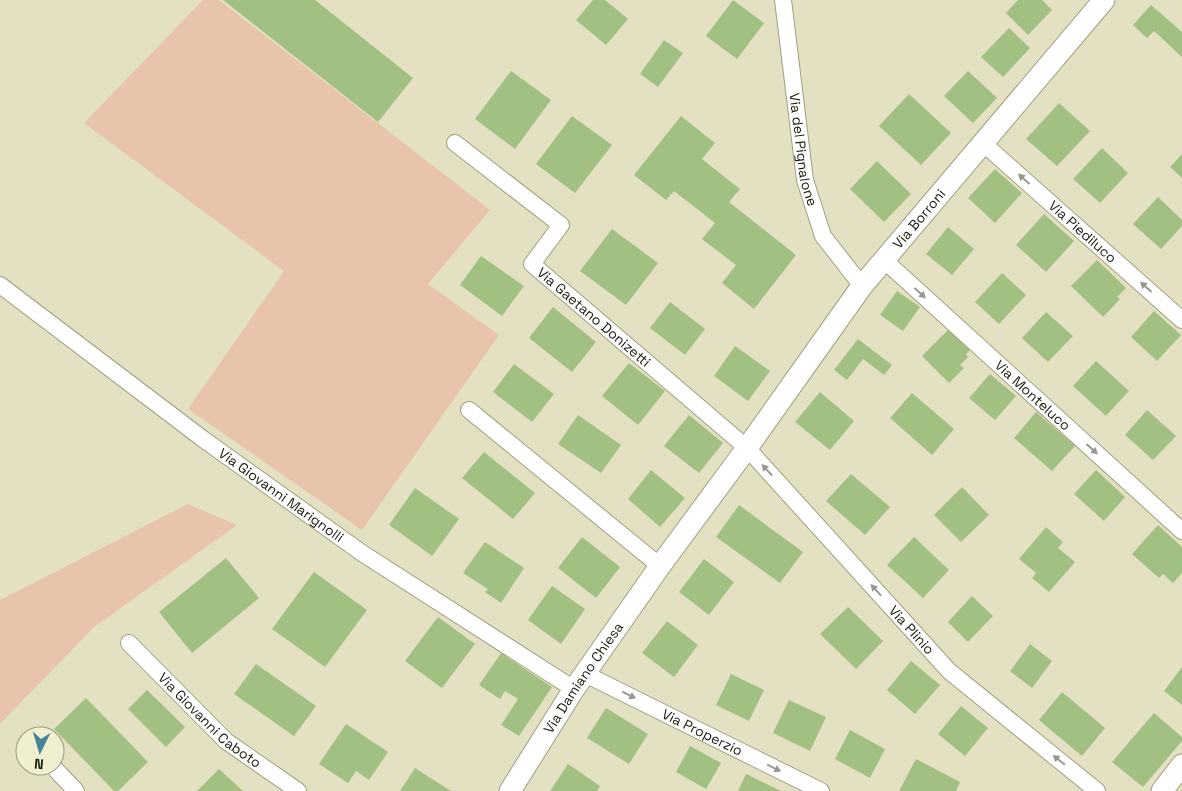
<svg xmlns="http://www.w3.org/2000/svg" width="1182" height="791" viewBox="0 0 1182 791" font-family="'Space Grotesk',sans-serif">
<rect width="100%" height="100%" fill="#e3e1c2"/>
<!-- green -->
<g fill="#e8c5aa">
<path d="M203,0h16l271,210 -62,74 71,51 -137,195 -174,-121 96,-138 -200,-148z"/>
<path d="M188,504l49,21 -143,102 -94,97v-124z"/>
</g>
<!-- building -->
<g fill="#a3c083">
<path d="M223,0h92l98,78 -35,44z"/>
<path d="M593,0h12l23,19 -22,26 -30,-25z"/>
<path d="M733,0l31,23 -27,36 -31,-23z"/>
<path d="M1018,0h24l10,10 -24,25 -22,-22z"/>
<path d="M1151,5l31,27v25l-28,-26 -7,7 -14,-13z"/>
<path d="M1009,28l21,20 -27,29 -22,-20z"/>
<path d="M664,40l19,13 -25,34 -18,-13z"/>
<path d="M511,71l40,29 -36,49 -40,-30z"/>
<path d="M968,71l29,27 -24,25 -29,-27z"/>
<path d="M909,94l42,39 -30,32 -42,-39z"/>
<path d="M1059,103l31,28 -33,35 -31,-27z"/>
<path d="M572,116l40,29 -37,48 -39,-29z"/>
<path d="M681,116l34,27 -13,16 38,30 -11,13 67,53 -42,54 -32,-26 14,-18 -34,-26 13,-16 -41,-32 -8,9 -32,-25z"/>
<path d="M1102,148l26,25 -28,30 -27,-24z"/>
<path d="M1182,154v24l-12,-11z"/>
<path d="M877,161l34,33 -27,28 -34,-33z"/>
<path d="M995,169l27,24 -27,30 -27,-25z"/>
<path d="M1158,197l24,23v6l-21,23 -28,-25z"/>
<path d="M1044,214l30,27 -28,31 -30,-27z"/>
<path d="M948,227l26,22 -22,26 -26,-21z"/>
<path d="M612,229l46,34 -32,42 -46,-34z"/>
<path d="M481,256l43,30 -22,30 -42,-31z"/>
<path d="M1097,260l29,28 -9,9 3,2 -17,18 -32,-31z"/>
<path d="M1002,273l24,22 -27,29 -24,-22z"/>
<path d="M897,291l23,16 -17,24 -23,-16z"/>
<path d="M670,302l35,27 -20,26 -35,-27z"/>
<path d="M553,307l43,35 -24,30 -43,-34z"/>
<path d="M1154,311l27,24 -24,26 -26,-24z"/>
<path d="M1046,312l27,24 -25,26 -26,-24z"/>
<path d="M949,329l21,21 -4,4 2,3 -8,8 4,3 -15,15 -27,-27z"/>
<path d="M858,339l34,26 -8,10 -21,-16 -16,21 -13,-10z"/>
<path d="M735,346l35,25 -22,30 -34,-25z"/>
<path d="M1096,361l33,30 -23,25 -33,-30z"/>
<path d="M629,363l36,28 -27,34 -36,-29z"/>
<path d="M514,364l40,30 -22,28 -39,-30z"/>
<path d="M990,374l26,22 -21,24 -26,-22z"/>
<path d="M820,392l34,29 -24,29 -35,-28z"/>
<path d="M912,393l42,36 -22,26 -42,-37z"/>
<path d="M1147,410l29,26 -23,24 -28,-25z"/>
<path d="M1036,412l39,34 -23,25 -38,-33z"/>
<path d="M578,415l43,30 -20,28 -43,-29z"/>
<path d="M689,415l34,28 -24,30 -35,-27z"/>
<path d="M484,452l51,41 -22,26 -51,-41z"/>
<path d="M651,470l34,28 -25,29 -32,-28z"/>
<path d="M1096,470l29,27 -21,24 -30,-27z"/>
<path d="M851,474l39,33 -25,28 -39,-34z"/>
<path d="M962,487l27,28 -28,27 -27,-27z"/>
<path d="M415,488l44,31 -27,37 -43,-31z"/>
<path d="M739,505l64,47 -23,31 -64,-46z"/>
<path d="M1158,525l24,22v26l-9,10 -10,-9 -4,4 -27,-24z"/>
<path d="M1046,527l17,15 -5,6 17,14 -26,30 -17,-14 4,-5 -17,-14z"/>
<path d="M582,537l38,30 -24,31 -38,-30z"/>
<path d="M914,537l35,33 -26,28 -36,-33z"/>
<path d="M485,542l39,26 -23,35 -16,-11 3,-3 -25,-16z"/>
<path d="M226,558l33,40 -67,55 -33,-41z"/>
<path d="M704,559l30,23 -25,33 -30,-23z"/>
<path d="M314,572l53,38 -42,57 -53,-38z"/>
<path d="M552,586l33,23 -24,35 -33,-24z"/>
<path d="M972,596l21,20 -25,26 -20,-20z"/>
<path d="M848,607l35,34 -27,28 -36,-35z"/>
<path d="M438,617l37,27 -33,44 -37,-27z"/>
<path d="M667,621l31,24 -24,32 -32,-24z"/>
<path d="M1030,644l22,17 -20,27 -22,-17z"/>
<path d="M501,653l51,34 -33,49 -18,-11 17,-26 -13,-8 -5,8 -21,-14z"/>
<path d="M911,661l29,24 -25,29 -28,-24z"/>
<path d="M256,664l60,42 -22,30 -60,-42z"/>
<path d="M1182,667v38l-18,-14z"/>
<path d="M731,674l33,16 -15,31 -33,-16z"/>
<path d="M147,690l38,37 -19,20 -38,-38z"/>
<path d="M1062,692l43,36 -23,28 -43,-36z"/>
<path d="M86,698l62,64 -30,29h-4l-60,-62z"/>
<path d="M789,700l37,17 -16,34 -37,-18z"/>
<path d="M961,706l27,22 -23,28 -27,-22z"/>
<path d="M606,708l42,26 -19,30 -42,-26z"/>
<path d="M1154,713l28,24v4l-39,46 -31,-25z"/>
<path d="M346,724l42,28 -19,28 -13,-9 -8,12 -29,-19z"/>
<path d="M850,730l35,19 -15,29 -35,-19z"/>
<path d="M690,746l31,17 -15,26 -30,-17z"/>
<path d="M916,759l44,23 -4,9h-57z"/>
<path d="M568,764l32,22 -3,5h-47z"/>
<path d="M415,768l36,23h-51z"/>
<path d="M219,769l24,22h-46z"/>
<path d="M746,774l35,17h-43z"/>
</g>
<g fill="none" stroke-linecap="round" stroke-linejoin="round">
<defs>
<g id="minor">
<path id="s1" d="M783,0l22,180 18,56 39,50"/>
<path id="s2" d="M455,143l106,82 -29,39 215,184 202,223 148,120"/>
<path id="s3" d="M984,144l198,176"/>
<path id="s4" d="M884,260l298,271"/>
<path id="s5" d="M0,285l203,154 159,114 212,136"/>
<path d="M469,410l191,156"/>
<path id="s6" d="M129,643l97,98 72,50"/>
<path id="s7" d="M585,674l236,117"/>
<path d="M56,770l20,21"/>
</g>
<g id="tertiary">
<path id="s8" d="M510,791l64,-102 86,-123 87,-118 115,-162 242,-286"/>
<path d="M1162,791l20,-26"/>
</g>
</defs>
<!-- minor casing -->
<use href="#minor" stroke="#a09f82" stroke-width="18"/>
<!-- tertiary casing -->
<use href="#tertiary" stroke="#a09f82" stroke-width="23"/>
<!-- minor -->
<use href="#minor" stroke="#fff" stroke-width="16"/>
<!-- tertiary -->
<use href="#tertiary" stroke="#fff" stroke-width="21"/>
</g>
<!-- one-way arrows -->
<defs><path id="oneway-solid" d="M-6-.8H1V-3.2L6.5 0L1 3.2V.8H-6Z" transform="scale(1.25)"/></defs>
<g fill="#989893">
<use href="#oneway-solid" transform="translate(1024 179) rotate(-138)"/>
<use href="#oneway-solid" transform="translate(1146 287) rotate(-138)"/>
<use href="#oneway-solid" transform="translate(920 293) rotate(42)"/>
<use href="#oneway-solid" transform="translate(1092 449) rotate(42)"/>
<use href="#oneway-solid" transform="translate(767 470) rotate(-133)"/>
<use href="#oneway-solid" transform="translate(876 590) rotate(-132)"/>
<use href="#oneway-solid" transform="translate(629 695) rotate(26)"/>
<use href="#oneway-solid" transform="translate(1059 760) rotate(-141)"/>
<use href="#oneway-solid" transform="translate(774 768) rotate(26)"/>
</g>
<g text-anchor="middle" stroke-width="4.5" stroke-linejoin="round" paint-order="stroke">
<!-- street labels -->
<g font-size="14" fill="#1b1b0f" stroke="#f0efcf">
<text dy="5" stroke="none"><textPath href="#s1" startOffset="151">Via del Pignalone</textPath></text>
<text dy="5" stroke="none"><textPath href="#s8" startOffset="704">Via Borroni</textPath></text>
<text dy="5" stroke="none"><textPath href="#s3" startOffset="132">Via Piediluco</textPath></text>
<text dy="5" stroke="none"><textPath href="#s2" startOffset="264">Via Gaetano Donizetti</textPath></text>
<text dy="5" stroke="none"><textPath href="#s4" startOffset="201">Via Monteluco</textPath></text>
<text dy="5" stroke="none"><textPath href="#s5" startOffset="351">Via Giovanni Marignolli</textPath></text>
<text dy="5" stroke="none"><textPath href="#s2" startOffset="711">Via Plinio</textPath></text>
<text dy="5" stroke="none"><textPath href="#s8" startOffset="135">Via Damiano Chiesa</textPath></text>
<text dy="5" stroke="none"><textPath href="#s6" startOffset="112">Via Giovanni Caboto</textPath></text>
<text dy="5" stroke="none"><textPath href="#s7" startOffset="131">Via Properzio</textPath></text>
</g>
</g>
<!-- north arrow -->
<g transform="translate(40 751) rotate(185)"><circle r="24" fill="#f0efcf" stroke="#9b9a82"/>
<path d="M0-4L9 19L0 12L-9 19Z" fill="#468599"/>
<text y="-8" font-size="14" font-weight="bold" text-anchor="middle" fill="#1b1b0f">N</text>
</g>
</svg>
